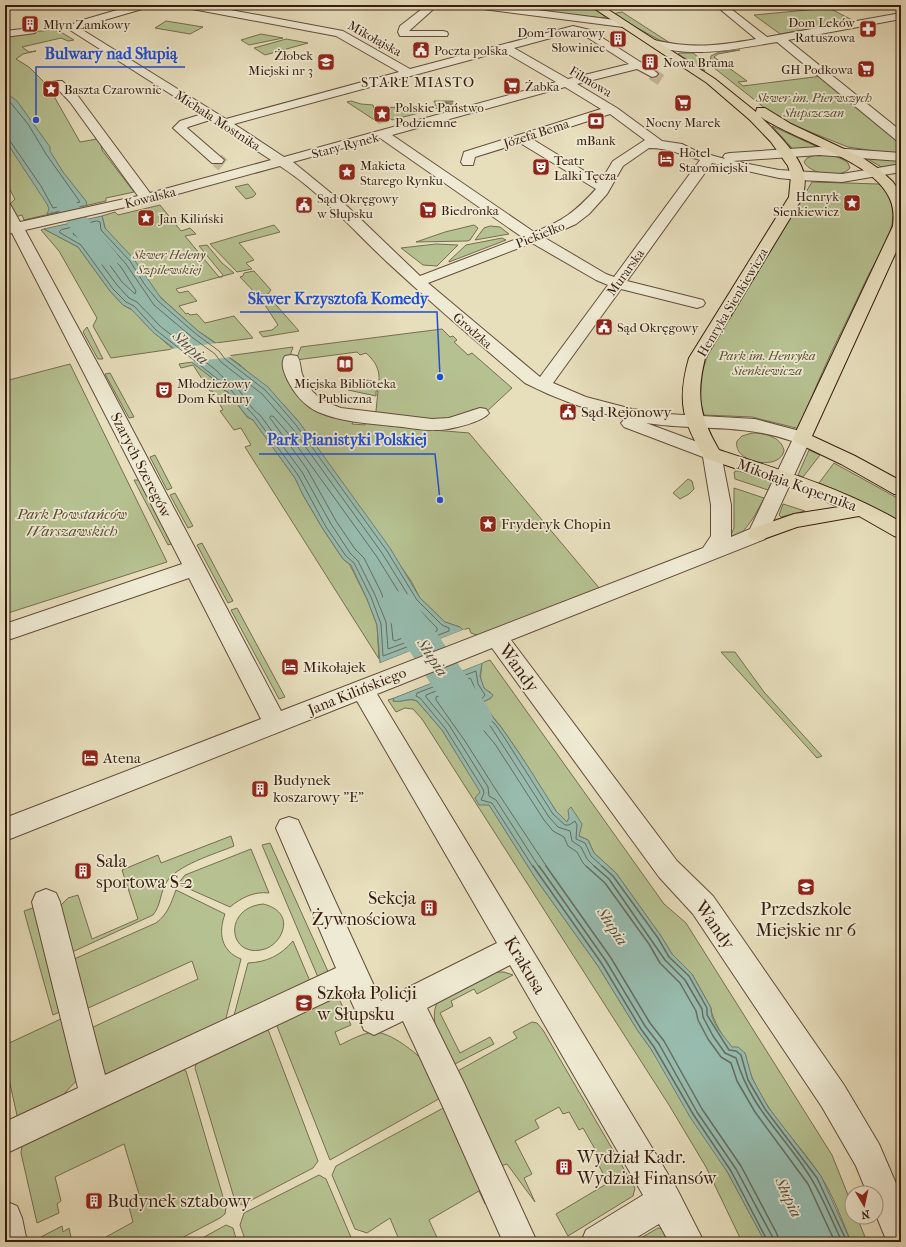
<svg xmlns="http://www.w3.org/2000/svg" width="906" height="1247" viewBox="0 0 906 1247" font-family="'IM FELL French Canon',serif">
<rect width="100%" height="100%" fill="#e7debc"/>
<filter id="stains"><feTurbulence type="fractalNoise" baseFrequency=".005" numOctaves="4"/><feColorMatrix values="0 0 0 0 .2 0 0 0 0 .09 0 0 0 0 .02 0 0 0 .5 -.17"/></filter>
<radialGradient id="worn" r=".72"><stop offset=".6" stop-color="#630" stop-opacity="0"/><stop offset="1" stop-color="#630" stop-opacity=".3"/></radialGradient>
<!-- green -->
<g fill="#b6c191" stroke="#766e50">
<path d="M491,5h98l17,12 -4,1z"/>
<path d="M829,8l25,13 -74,13 -26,-19z"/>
<path d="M622,12l48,31 -9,-2 -49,-27z"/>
<path d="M166,21l37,6 -13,7 -35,-6z"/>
<path d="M51,30l8,1 15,9 -6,1 -7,-3 -39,9 7,5 7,-1 -13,3 -7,5 13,8 19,19 -4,3 7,2 29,51 17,-3 4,5 1,6 32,42 -28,6v3l-82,19 -2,-5 -7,2 -6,-12 6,-6 -10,-18v-146z"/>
<path d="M261,34l22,4 -34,7 -8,-5z"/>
<path d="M286,39l22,4 -43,12 -11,-7z"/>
<path d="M740,50l-22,4 -4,3 33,24 -9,1 5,4 79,-10 79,64v15l-53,-8 -53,-21 -29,-17 -53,-42 -3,-4 1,-7 8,-4z"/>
<path d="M679,53h14l5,4 1,6 6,8 -27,-17z"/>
<path d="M351,101l10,3 12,1 1,3 60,-2 2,-1 -2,-4h19v1l-16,1 16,1 -61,16 -6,-4 5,-2 -3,-3 -10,3 11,7 -10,2 -32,-21z"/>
<path d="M772,126l48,22 -27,1z"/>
<path d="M818,154c12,1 21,2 30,9l2,5c-9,11 -39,7 -46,-6l3,-4z"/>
<path d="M866,158l35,2v4l-18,4z"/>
<path d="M812,182l67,2c8,8 15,20 14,32 -1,22 -17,43 -26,62 -23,50 -50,99 -67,151l-48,-12 -48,-2c-10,-17 -3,-42 4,-60z"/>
<path d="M248,184l8,10 -3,3 -7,2 -11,-12z"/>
<path d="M160,205l21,26 9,-3 6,6 -11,2 34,41h3l1,-2 -24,-29 8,-1 15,18 12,10 -58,16 3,4 9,-2 9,10 -18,5 7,8 2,-1 2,2 7,-1 8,9 29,-7 19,22 -37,5 -18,-12 -41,-37 -12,-18 -40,-48 -3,-12 13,-4 3,3z"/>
<path d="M274,225l6,7 -41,11 15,17 -8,3 6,6 -15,3 -27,-28z"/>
<path d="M474,225l4,3 -8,12 -3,1 -51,1 29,-10z"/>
<path d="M490,226l10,1 9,7 -34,6 9,-12z"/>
<path d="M44,229l34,18 32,44 13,14 11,6 16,18 23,20 -62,9 -18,-32 4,-8 -38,-67 -18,-21z"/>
<path d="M502,238l4,2 -57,22v-1l17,-16z"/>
<path d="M436,244l22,1 -21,21 -14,-1 -22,-17z"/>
<path d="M254,271l17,19 -3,4 -9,3 -19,-20 3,-1 1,-3z"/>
<path d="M269,297l30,34 -36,6 -4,-5 13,-2 6,-5 -17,-26z"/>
<path d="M87,327l16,32h-5l-15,-27z"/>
<path d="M442,329l8,8 3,-1 4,4 -3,2 14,13 4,-2 40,35 -28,26 -73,11 -1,3 59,5 131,156 -121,47 -8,-3 -2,-5 -6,2 -3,-3 -15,-5 -25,-24 -9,-17 -47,-67 -65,-92 -18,-20 -42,-38 -12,-8 66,-9 -6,18 10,25 57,29 -2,5 13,1 2,-4h8l3,-30h-2v5l-28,-6 18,-10 13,2c1,-13 -4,-21 -13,-29l-6,2 -3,-3 -61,8 5,-13z"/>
<path d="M192,362l20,16 4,7 14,9 17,23 6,3 42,58 8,17 20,34 20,30 7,6 17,34 10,26 2,34 -134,-212 6,-2 -10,-17 -7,2 -14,-19 3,-1 -11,-19h-2l-17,-26 -12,3 -2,-4z"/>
<path d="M70,364l97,198 -162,52v-233z"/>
<path d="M110,373l24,44 -5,1 -24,-44z"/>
<path d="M752,433c12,0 28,3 32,17 -3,22 -52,13 -47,-9l5,-5z"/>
<path d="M809,450l11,5 -17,22 -5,-2z"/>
<path d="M155,455l17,33 -5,2 -17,-33z"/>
<path d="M834,463l67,37v24l-47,-26 -35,-15z"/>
<path d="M736,471h3l33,11 -4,8 -33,-11 -1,-7z"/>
<path d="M688,479l4,2 2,8 -5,5 -9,5 -7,-6z"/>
<path d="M134,480h8l32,63 -6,2z"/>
<path d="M734,488l30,10c-8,16 -15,29 -29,41h-6l5,-11z"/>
<path d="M175,493l18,33 -5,2 -18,-33z"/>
<path d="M783,504l22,7 -24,6 -2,-2z"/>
<path d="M202,543l31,58 -5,2 -31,-58z"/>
<path d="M237,608l48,89 -6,2 -48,-89z"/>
<path d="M721,652h14l29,40 58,64 -5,2z"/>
<path d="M490,660l174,244 22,19 146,232 20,50v12h5l10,25h-16c-9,-22 -18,-47 -31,-67 -26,-39 -67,-74 -75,-122 -4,-1 -9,-3 -12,-5 -8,-6 -22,-31 -22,-40l-19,-34 -20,-20 -11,-18 -45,-63 -22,-20 -6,-13 -9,-4 -10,-18 -2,4 -11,-11c-17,-25 -32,-52 -50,-77 -7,-11 -17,-20 -23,-32l8,-4 -1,-6c-13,-5 -9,-19 -8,-29z"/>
<path d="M394,698l-1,3c9,2 16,-4 24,0l25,29 94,149 62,87 40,65 13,18 77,124 37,69h-23l-36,-75 -37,-62 -247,-386 -9,-10 -8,-1 -9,4 -8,-12z"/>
<path d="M231,836l3,10c-19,8 -58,19 -68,37 -6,10 -5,22 -13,32l-83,38 -10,-47 8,-8 10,-3 14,44 46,-20 -16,-49 36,-15 3,8z"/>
<path d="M270,843l60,133 -10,6 -58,-137z"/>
<path d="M251,849l18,44c-15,-2 -28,5 -39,14l-52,-23 7,-9z"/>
<path d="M176,890l49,24c-7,19 -4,37 16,45l-17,67 -118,56 -15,-54 107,-49 -6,-18 -106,48 -14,-49 84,-37c12,-9 15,-20 20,-33z"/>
<path d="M263,904c14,3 25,13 19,28 -3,8 -9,14 -17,17 -37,11 -43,-41 -2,-45z"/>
<path d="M36,907l28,103 -11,5 -29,-104z"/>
<path d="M293,941l19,45 -80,37 16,-60c19,-1 32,-7 45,-22z"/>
<path d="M492,972h12l9,3 -36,19 -3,-5 -23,12 2,5 -13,7 20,40 30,-16 4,7 -43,22c-8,-18 -29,-55 -7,-71 11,-8 35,-16 48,-23z"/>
<path d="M336,992l15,33 -16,7 5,13c10,-5 23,-12 34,-13 16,0 42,20 52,32 7,9 12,22 18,32l-114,64 -55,-139z"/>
<path d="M65,1017l17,58 -25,26 -39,19 -13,-59v-16z"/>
<path d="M532,1022l5,1 6,7 92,158 -2,8 -65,40 -12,-22 52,-31 -12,-23 4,-2 -17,-30 -4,2 -10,-18 -6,2 -4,-7 -24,13 4,8 -24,13 17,33 -8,4 11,24 -28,-38 -9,3 -44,-94 63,-35 -4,-6z"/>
<path d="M267,1027l51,134 -5,7 -71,37 -7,-4 -40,-133 2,-7z"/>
<path d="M179,1067l7,4 40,136 -1,7 -5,4 -46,24h-77l36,-20 -6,-22 12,-6 -15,-50 -69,33 6,24 -4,3 2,9 -22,10 -16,-70 1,-7 3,-4z"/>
<path d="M447,1106l46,93 -8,5 -6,-13 -50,29 10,22h-39l-10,-24 -23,15 -12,-4 -23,-54 4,-9z"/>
<path d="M319,1175l7,4 27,63h-107l-6,-17 4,-12z"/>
<path d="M226,1225l7,3 4,14h-42z"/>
<path d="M62,1226l1,6 6,-4 3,14h-30l-1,-5z"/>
<path d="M658,1228l7,1 12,13h-43z"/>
</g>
<!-- water -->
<g fill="#97bcaf" stroke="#717c6f">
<path d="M5,92l12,9 33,46v4l13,21 23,29 1,4 -40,9 2,-5 -2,-5 -42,-64z"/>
<path d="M102,216l3,12 28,30 28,40 37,33 24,17 5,8 41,31 13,15 18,20 91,126 30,50 25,24 15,5 3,3 -83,33 -3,-38 -10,-26 -16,-34 -8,-6 -20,-30 -20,-34 -8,-17 -42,-58c-10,-5 -15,-17 -22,-25 -6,-7 -14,-8 -19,-17l-58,-45 -23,-24 -8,-4 -13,-14 -32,-44 -34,-18z"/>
<path d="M482,663l-2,13 4,12 9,7 -2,3 -8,4c5,12 16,21 23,32 18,25 34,52 50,77l11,11 2,-4 -1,-8 3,-3 11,17 -3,12 9,4 6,13 22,20 45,63 11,18 20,20 19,34c-1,14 13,28 21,39h6l7,6 7,25 16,29 53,69 30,66h-86l-37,-69 -38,-56 -39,-68 -13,-18 -40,-65 -62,-87 -47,-74h-10l-4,-7 5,-6 -38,-62 -25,-29c-8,-4 -15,2 -24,0l1,-3z"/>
</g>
<!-- pier -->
<g fill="#e7debc">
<path d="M218,343l14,14 -43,5 -19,-13z"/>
<path d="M465,629l-1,3 -83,33 -3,-1z"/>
<path d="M481,661l3,1 -92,36 1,-2z"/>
</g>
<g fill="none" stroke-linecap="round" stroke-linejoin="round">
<!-- shore-far1 -->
<g stroke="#676c5e" stroke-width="1">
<path d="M5,96l23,28 18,30 34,48 -27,6 -12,-22 -31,-45 -5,-2"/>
<path d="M5,102l35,48 2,6 29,43 -15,3 -42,-64 -4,-4 -5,-1"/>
<path d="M97,221l3,1 1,8 29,31 15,24 13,16 38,33 23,17 6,8 40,31 13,14 18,21 91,126 30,49 25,25 7,3v3l-66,25 -2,-32 -10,-27 -17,-34 -8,-7 -20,-29 -28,-52 -42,-57 -26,-29 -74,-59 -22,-24 -8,-4 -13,-13 -32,-44 -22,-13 2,-2z"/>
<path d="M93,227l33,37 28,41 39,33 22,16 6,8 41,32 30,34 90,125 31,50 24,25v3l-49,18 -2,-27 -11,-27 -17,-34 -8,-8 -19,-29 -29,-52 -42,-57c-10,-7 -15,-18 -23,-27 -7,-7 -14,-9 -20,-17l-57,-45 -23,-24 -8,-4 -12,-13 -32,-43 -12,-8 2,-3z"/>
<path d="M99,247h2l20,20 15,24 -1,3 -13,-12 -24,-33z"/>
<path d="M271,416h2l14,16 90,125 31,50 19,18v3l-32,13 -2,-1 -2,-20 -10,-28 -17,-34 -9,-9 -19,-28 -29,-52 -37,-51z"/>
<path d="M533,867l-41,-64 -11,-3 3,-7 -1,-4 -38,-61 -25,-30 -4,-2 1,-3 59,-22 2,13 7,11 -6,7 5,12 11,10 9,13 49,77 12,11h4l6,-4 2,4 -1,14 9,4 6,13 12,11"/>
<path d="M539,867l-43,-67 -7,-4 -1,-9 -39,-62 -23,-28v-2l43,-17 2,1 6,15 -3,10 5,12 12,11 58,90 9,10 12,4 2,10 9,6 6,12 8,8"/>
<path d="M547,867l-51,-77 -31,-49 -29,-41v-3l29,-11 2,1 3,8 -1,11 5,13 21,25 49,76 9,11 11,6 4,9 9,6 6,11 4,4"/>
</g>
<!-- shore -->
<g stroke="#676c5e" stroke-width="1.5">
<path d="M533,866l69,98 39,65 13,18 39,67 38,57 37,71"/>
<path d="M539,866l67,95 39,65 14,18 38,68 39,57 36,67 1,6"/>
<path d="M546,866l65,92 39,65 14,18 38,68 39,57 36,68 2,8"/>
<path d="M586,866l19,17 44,61 11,19 20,20 16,28 2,9 10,19 13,18 10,6 6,18 18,31 53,72 27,58"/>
<path d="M594,866l15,13 56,81 20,20 17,29 1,8 10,19 12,17 11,5c14,47 40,69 67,108 17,24 27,50 39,76"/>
<path d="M602,866l11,10 45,62 11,19 20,19 18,32v7l22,35 7,1 5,4 7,25 17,29 52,69 30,64"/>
</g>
<!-- river -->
<g fill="#97bcaf" fill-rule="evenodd">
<path d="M5,106l7,2 78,114 27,32 3,5 -3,5 -9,2 -9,-2 -26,-32 -68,-104z"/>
<path d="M397,591l13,4 78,112 5,11 -5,11 -14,5 -14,-5 -81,-125 5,-9z"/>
</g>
<!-- minor-tunnel-far1 -->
<path stroke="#c4b799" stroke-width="12" stroke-dasharray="12 5.5" stroke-linecap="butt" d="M652,74l9,6"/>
<!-- minor-tunnel -->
<path stroke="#c4b799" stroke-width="14" stroke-dasharray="14 8" stroke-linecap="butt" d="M217,160l6,5"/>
<defs>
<g id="minor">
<path d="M134,5h16l-1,2 -65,19 -3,3 145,90 173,-47 -63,-36 -149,-28 -5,-3h22l139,26 67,38 163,-43 17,4 66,42 2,2 -2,2 -4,1 -15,-8 -60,15 40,24 45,33 20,3 14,7 29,8 -2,-2 2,-3 5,-1 89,-6 82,6v8l-82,-6 -86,6 46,9 63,4 59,-10v8l-59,10 -44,-2 -19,-2 -67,-15 -85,118 76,19 2,3 -2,3 -6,2 -76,-19 -68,94 33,14 46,12 35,5 88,5 41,11 13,4 2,4 -46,101 -254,101 166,221 36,35 131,189 35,59 22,51v47h-14l-11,-27v-22h-9l-11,-27 -34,-59 -129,-193 -34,-37 -167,-229 -115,46 300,495 27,53h-35l-10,-18 -30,18h-48l5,-12 57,-35 -133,-230 -83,43 38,77 72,157h-34l-60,-135 -40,-86 -29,14 -10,-5 -17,-38 -342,162v-32l73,-34 -46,-186 4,-9 10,-4 10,4 4,9 45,173 231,-107 -60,-140 4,-8 9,-3 9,3 83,181 116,-58 -140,-242 -352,140v-23l256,-99 -72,-141 -184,63v-17l177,-60 -170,-331 -7,1v-8l2,-1 -2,-5v-17l5,1 10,18 118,-26 -68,-94 -18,-19 2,-2h8l16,15 72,97 121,-33 -61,-40 -22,7 -1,1 37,32 -2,3h-10l-39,-35 7,-7 22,-7 -132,-84 2,-5 4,-3zM573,32l9,2 47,30 -61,15 -54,-31zM503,51l53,31 -272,75 -50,-33zM565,87l36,22 -137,43 -3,10 2,3h10l2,-8 45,-14 76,46c-21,23 -33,32 -62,43l-142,-97zM610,114l35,26 -32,21 -12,20 -69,-42zM380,138l142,99 -102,39 -72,-69 -55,-45zM649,148c21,0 32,7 51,12l-86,117 -8,-3 -61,-36 31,-14 13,-10 18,-20 16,-28zM280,166c40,26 71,62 106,95 45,42 92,82 139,122 31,16 65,28 100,36l-4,4 3,4 79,30 8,48v31l-8,12 -422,163 -180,-341 -76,-140 127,-29zM532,243l64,37 12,5 -68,92 -112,-94zM646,423c51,8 95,0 146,18l-42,88 -19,8v-32l-10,-51 -2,-4z"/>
<path d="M427,5h11l-29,26h34l4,1 1,2 -1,2h-47l-2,-4 2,-6z"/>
<path d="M470,5h29l124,16 5,3 -5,3 -148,-19z"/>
<path d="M715,5h11l41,32 134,-24v6l-113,21 113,91v10l-5,-1 -119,-98c-43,7 -84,17 -127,3l-1,-2 5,-3c39,9 63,6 102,-1z"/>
<path d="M31,28l4,1 1,2 -1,2 -30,4v-6z"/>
<path d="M291,355l6,1c4,5 3,12 5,18 7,19 21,28 39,34l91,11 17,-1 31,-10 6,1 3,4c-6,9 -39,17 -51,17 -15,1 -30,-3 -46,-4 -25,-3 -51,-4 -74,-14 -15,-7 -24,-19 -31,-33 -3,-7 -7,-16 -2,-23z"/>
<path d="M5,1201l12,5 5,12 5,24h-22z"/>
</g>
<path id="major" d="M589,5h12l114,74 41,33 1,-4h8l26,16 72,34 16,11 14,13 8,12v47l-89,195 43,20 46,25v14l-7,-1 -53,-30 -46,-22 -2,-4 100,-212c1,-9 1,-18 -3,-27 -15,-38 -96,-59 -129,-82 13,13 40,39 43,58 2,6 0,15 -1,22l-98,161c-9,38 -6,58 14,92 62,20 125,39 182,72v16l-7,-2 -35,-20 -62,11 -39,14 -7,-2 -3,-5 3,-5 43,-15 45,-7 -37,-16 -97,-33c-23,-36 -28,-58 -16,-100l100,-161 2,-21 -3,-10 -17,-24 -21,-22 -43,-37z"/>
</defs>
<!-- minor casing -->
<use href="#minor" stroke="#634c3a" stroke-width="2"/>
<!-- major casing -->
<use href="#major" stroke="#371c0e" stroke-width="2"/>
<!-- minor -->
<use href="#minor" fill="#efead3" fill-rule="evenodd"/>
<!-- major -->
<use href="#major" fill="#e7debc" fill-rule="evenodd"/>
</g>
<!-- icons -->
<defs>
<symbol id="building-square" viewBox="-11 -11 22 22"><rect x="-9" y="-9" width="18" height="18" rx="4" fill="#8f2418" stroke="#efead3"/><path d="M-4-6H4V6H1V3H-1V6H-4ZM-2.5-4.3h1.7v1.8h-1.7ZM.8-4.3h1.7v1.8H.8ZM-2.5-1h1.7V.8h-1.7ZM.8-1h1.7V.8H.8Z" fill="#fff"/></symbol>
<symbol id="pharmacy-square" viewBox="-11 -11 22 22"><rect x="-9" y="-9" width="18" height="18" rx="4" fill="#8f2418" stroke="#efead3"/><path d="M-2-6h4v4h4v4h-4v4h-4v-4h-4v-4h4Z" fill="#fff"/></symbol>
<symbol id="civic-square" viewBox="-11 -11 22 22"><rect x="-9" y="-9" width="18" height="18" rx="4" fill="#8f2418" stroke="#efead3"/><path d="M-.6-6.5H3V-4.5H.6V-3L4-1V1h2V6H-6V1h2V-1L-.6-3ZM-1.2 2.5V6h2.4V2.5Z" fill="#fff"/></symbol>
<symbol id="school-square" viewBox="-11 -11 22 22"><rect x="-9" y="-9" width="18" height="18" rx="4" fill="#8f2418" stroke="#efead3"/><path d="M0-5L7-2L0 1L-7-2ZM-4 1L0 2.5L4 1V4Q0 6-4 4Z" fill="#fff"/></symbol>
<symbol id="supermarket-square" viewBox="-11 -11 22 22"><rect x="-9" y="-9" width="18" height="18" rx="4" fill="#8f2418" stroke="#efead3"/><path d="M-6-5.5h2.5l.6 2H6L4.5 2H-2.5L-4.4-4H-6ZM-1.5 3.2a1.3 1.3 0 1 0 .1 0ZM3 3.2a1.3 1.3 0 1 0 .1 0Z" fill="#fff"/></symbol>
<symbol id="sight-square" viewBox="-11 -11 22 22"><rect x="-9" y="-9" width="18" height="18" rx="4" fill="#8f2418" stroke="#efead3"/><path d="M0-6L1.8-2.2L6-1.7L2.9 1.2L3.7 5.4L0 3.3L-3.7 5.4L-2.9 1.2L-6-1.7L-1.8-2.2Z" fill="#fff"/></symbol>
<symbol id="bank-square" viewBox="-11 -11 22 22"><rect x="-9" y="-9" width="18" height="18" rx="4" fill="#8f2418" stroke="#efead3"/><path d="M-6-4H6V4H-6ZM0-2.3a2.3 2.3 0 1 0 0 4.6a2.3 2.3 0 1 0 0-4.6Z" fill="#fff"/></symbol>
<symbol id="hotel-square" viewBox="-11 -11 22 22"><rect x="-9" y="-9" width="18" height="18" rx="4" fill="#8f2418" stroke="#efead3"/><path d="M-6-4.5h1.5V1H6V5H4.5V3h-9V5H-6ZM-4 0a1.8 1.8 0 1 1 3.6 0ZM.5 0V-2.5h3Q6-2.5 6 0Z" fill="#fff"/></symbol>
<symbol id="theatre-square" viewBox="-11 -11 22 22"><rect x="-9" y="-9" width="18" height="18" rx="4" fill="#8f2418" stroke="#efead3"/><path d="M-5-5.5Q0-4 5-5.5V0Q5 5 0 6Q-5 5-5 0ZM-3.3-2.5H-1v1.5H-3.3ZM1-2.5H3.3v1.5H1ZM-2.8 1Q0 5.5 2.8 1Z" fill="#fff"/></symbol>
<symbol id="library-square" viewBox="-11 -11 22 22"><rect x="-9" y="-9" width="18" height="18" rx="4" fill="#8f2418" stroke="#efead3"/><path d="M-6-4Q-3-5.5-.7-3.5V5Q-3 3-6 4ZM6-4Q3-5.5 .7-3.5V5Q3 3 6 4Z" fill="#fff"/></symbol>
<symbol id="university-square" viewBox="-11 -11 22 22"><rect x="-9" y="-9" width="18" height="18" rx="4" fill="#8f2418" stroke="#efead3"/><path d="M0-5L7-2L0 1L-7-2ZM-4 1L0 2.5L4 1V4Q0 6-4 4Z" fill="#fff"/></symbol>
</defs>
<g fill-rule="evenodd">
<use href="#building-square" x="20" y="14" width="20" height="20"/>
<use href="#pharmacy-square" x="858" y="19" width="20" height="20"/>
<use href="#building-square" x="608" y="29" width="20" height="20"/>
<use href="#civic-square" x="411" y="40" width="20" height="20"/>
<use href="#school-square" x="316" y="52" width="20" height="20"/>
<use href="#building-square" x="640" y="52" width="20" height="20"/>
<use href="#supermarket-square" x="856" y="59" width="20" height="20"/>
<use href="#supermarket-square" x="502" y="76" width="20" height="20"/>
<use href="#sight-square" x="41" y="79" width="20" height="20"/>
<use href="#supermarket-square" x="673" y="93" width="20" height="20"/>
<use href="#sight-square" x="372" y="104" width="20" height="20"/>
<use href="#bank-square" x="586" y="111" width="20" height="20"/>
<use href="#hotel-square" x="656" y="149" width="20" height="20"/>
<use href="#theatre-square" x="531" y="157" width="20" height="20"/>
<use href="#sight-square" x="337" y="162" width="20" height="20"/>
<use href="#sight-square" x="842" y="193" width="20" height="20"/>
<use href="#civic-square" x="294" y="195" width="20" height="20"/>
<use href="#supermarket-square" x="418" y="200" width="20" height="20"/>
<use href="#sight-square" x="136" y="208" width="20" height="20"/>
<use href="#civic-square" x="594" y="317" width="20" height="20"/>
<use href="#library-square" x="335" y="354" width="20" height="20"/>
<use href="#theatre-square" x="154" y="380" width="20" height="20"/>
<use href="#civic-square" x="558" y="402" width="20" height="20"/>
<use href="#sight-square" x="478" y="514" width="20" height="20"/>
<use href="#hotel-square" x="280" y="657" width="20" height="20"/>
<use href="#hotel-square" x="80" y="748" width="20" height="20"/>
<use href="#building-square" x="250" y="779" width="20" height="20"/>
<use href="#building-square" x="73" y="861" width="20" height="20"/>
<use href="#school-square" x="796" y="877" width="20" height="20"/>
<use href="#building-square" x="419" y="898" width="20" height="20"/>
<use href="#university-square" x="294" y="993" width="20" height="20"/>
<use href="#building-square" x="554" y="1157" width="20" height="20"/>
<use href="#building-square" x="84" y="1191" width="20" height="20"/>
</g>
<g text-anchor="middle" stroke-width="3.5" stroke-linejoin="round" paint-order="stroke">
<!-- far-poi labels -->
<g font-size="13" fill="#371c0e" stroke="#efead3" text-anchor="start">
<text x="855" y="27" text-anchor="end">Dom Leków<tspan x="855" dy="15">Ratuszowa</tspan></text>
<text x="43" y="29">Młyn Zamkowy</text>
<text x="605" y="37" text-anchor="end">Dom Towarowy<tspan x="605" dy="15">Słowiniec</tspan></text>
<text x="434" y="55">Poczta polska</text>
<text x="313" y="60" text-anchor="end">Żłobek<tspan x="313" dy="15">Miejski nr 3</tspan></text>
<text x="663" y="67">Nowa Brama</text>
<text x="853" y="74" text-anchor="end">GH Podkowa</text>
<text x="525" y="91">Żabka</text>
<text x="64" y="94">Baszta Czarownic</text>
<text x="395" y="112">Polskie Państwo<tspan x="395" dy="15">Podziemne</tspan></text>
<text x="683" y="127" text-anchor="middle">Nocny Marek</text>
<text x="596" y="145" text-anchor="middle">mBank</text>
<text x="679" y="157">Hotel<tspan x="679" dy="15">Staromiejski</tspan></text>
<text x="554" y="165">Teatr<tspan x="554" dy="15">Lalki Tęcza</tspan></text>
<text x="360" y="170">Makieta<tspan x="360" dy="15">Starego Rynku</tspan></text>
<text x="839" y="201" text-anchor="end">Henryk<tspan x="839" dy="15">Sienkiewicz</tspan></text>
<text x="317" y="203">Sąd Okręgowy<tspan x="317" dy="15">w Słupsku</tspan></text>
<text x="441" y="215">Biedronka</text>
<text x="159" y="223">Jan Kiliński</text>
<text x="617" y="332">Sąd Okręgowy</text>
<text x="177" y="388">Młodzieżowy<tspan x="177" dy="15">Dom Kultury</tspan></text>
<text x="345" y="388" text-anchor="middle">Miejska Biblioteka<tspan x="345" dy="15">Publiczna</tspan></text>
</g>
<!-- far-street labels -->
<g font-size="13" fill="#371c0e" stroke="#efead3">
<text transform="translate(375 38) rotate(29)" y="5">Mikołajska</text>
<text transform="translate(591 81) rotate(31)" y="5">Filmowa</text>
<text transform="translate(218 120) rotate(33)" y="5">Michała Mostnika</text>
<text transform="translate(536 133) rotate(-18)" y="5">Józefa Bema</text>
<text transform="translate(345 145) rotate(-15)" y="5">Stary Rynek</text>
<text transform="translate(150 197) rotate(-14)" y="5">Kowalska</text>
<text transform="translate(540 234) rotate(-22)" y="5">Piekiełko</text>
<text transform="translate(625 272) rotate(-54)" y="5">Murarska</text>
<text transform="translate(732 302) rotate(-59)" y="5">Henryka Sienkiewicza</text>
<text transform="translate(473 330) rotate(41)" y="5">Grodzka</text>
</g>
<!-- far-park labels -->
<g font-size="13" font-style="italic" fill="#5d4e35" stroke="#efead3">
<text x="814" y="102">Skwer im. Pierwszych<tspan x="814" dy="15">Słupszczan</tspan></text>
<text x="169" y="259">Skwer Heleny<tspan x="169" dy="15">Szpilewskiej</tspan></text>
<text x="767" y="360">Park im. Henryka<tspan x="767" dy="15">Sienkiewicza</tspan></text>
</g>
<!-- far-quarter labels -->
<g font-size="14" letter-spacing="1" fill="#371c0e" stroke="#efead3">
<text x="418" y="87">STARE MIASTO</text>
</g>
<!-- poi labels -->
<g font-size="15" fill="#371c0e" stroke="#efead3" text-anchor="start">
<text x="581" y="417">Sąd Rejonowy</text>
<text x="501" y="529">Fryderyk Chopin</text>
<text x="303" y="672">Mikołajek</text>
<text x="103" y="763">Atena</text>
<text x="273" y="785">Budynek<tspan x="273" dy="17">koszarowy "E"</tspan></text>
</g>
<!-- street labels -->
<g font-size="15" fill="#371c0e" stroke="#efead3">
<text transform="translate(141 465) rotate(63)" y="5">Szarych Szeregów</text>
<text transform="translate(797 485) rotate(20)" y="5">Mikołaja Kopernika</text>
<text transform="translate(357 691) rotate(-22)" y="5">Jana Kilińskiego</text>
</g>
<!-- park labels -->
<g font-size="15" font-style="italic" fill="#5d4e35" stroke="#efead3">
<text x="72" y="519">Park Powstańców<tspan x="72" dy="17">Warszawskich</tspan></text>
</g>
<!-- water labels -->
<g font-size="16" font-style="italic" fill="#544c3e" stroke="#efead3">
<text transform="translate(191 347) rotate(42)" y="6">Słupia</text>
<text transform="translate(433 657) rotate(56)" y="6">Słupia</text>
<text transform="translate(613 926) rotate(56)" y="6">Słupia</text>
<text transform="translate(789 1197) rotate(65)" y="6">Słupia</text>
</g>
<!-- near-street labels -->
<g font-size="18" fill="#371c0e" stroke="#efead3">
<text transform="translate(519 668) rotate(54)" y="6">Wandy</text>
<text transform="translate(715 925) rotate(55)" y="6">Wandy</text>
<text transform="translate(525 965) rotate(59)" y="6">Krakusa</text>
</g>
<!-- near-poi labels -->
<g font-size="18" fill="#371c0e" stroke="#efead3" text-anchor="start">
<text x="96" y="867">Sala<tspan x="96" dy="21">sportowa S-2</tspan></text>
<text x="416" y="904" text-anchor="end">Sekcja<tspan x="416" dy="21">Żywnościowa</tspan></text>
<text x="806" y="915" text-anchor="middle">Przedszkole<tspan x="806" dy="21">Miejskie nr 6</tspan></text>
<text x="317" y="999">Szkoła Policji<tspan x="317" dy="21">w Słupsku</tspan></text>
<text x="577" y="1163">Wydział Kadr.<tspan x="577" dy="21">Wydział Finansów</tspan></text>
<text x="107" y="1207">Budynek sztabowy</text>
</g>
</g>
<!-- callouts -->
<path fill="none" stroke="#1d4ed8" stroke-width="1.5" d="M36 120L36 67H185M440 377L437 312H240M440 500L435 454H259"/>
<g fill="#1d4ed8" stroke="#efead3" stroke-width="1.5">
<circle cx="36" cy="120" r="4"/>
<circle cx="440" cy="377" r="4"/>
<circle cx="440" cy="500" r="4"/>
</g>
<g font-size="16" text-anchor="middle" font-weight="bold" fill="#1d4ed8" stroke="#efead3" stroke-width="3.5" stroke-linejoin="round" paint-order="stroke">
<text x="111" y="59">Bulwary nad Słupią</text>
<text x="338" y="304">Skwer Krzysztofa Komedy</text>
<text x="347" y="445">Park Pianistyki Polskiej</text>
</g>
<!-- margin -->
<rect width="906" height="1247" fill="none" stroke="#e7debc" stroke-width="20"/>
<rect x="6" y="6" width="894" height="1235" fill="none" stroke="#371c0e" stroke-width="2"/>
<rect x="10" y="10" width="886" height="1227" fill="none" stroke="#371c0e"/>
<!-- north arrow -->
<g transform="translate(864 1205) rotate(171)"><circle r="19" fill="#efead3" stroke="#a59884"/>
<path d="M0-3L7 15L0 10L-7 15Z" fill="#8f2418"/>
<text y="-6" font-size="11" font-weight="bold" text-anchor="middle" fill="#371c0e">N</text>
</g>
<rect width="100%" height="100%" filter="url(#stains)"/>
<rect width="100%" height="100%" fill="url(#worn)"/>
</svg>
